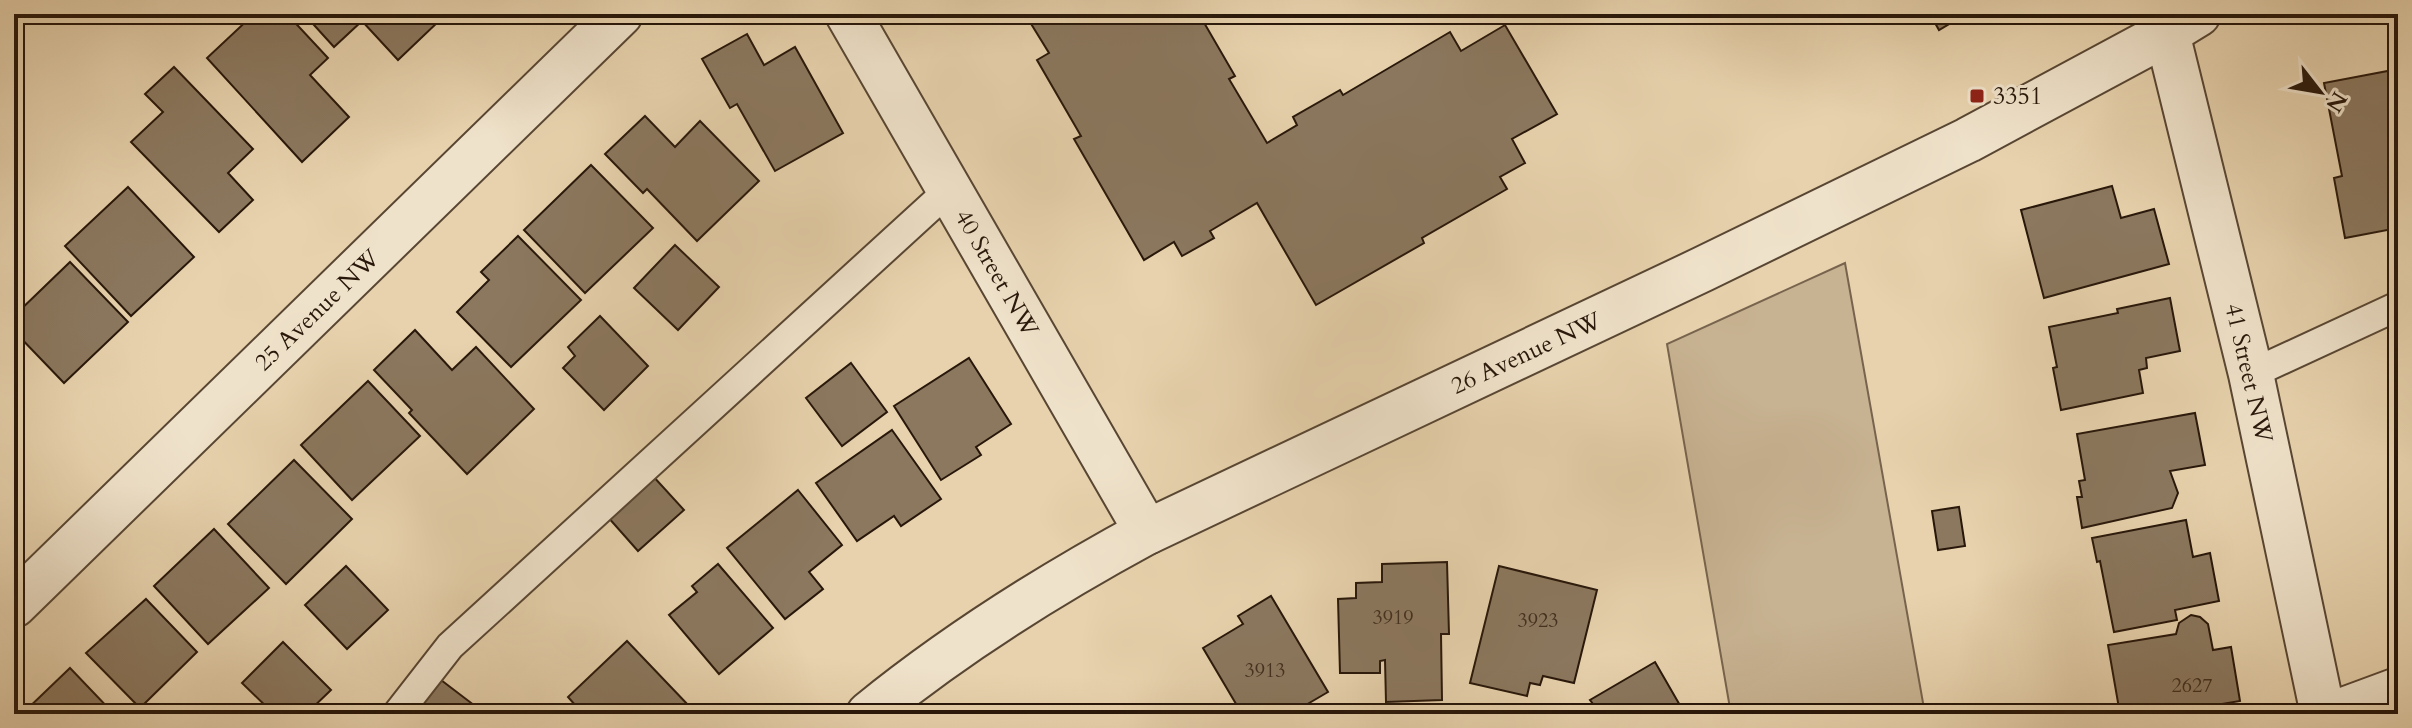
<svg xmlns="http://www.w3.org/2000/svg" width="2412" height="728" viewBox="0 0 2412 728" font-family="Cardo,serif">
<rect width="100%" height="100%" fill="#e7d2ad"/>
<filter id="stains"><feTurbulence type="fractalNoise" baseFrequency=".0025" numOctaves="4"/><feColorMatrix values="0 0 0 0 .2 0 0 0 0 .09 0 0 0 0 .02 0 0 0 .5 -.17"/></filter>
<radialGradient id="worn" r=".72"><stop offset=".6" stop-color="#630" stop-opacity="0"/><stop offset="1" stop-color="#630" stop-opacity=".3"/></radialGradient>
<!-- green -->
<path fill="#c7b291" stroke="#78644e" stroke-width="2" d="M1845,263l80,451h-194l-64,-370z"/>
<!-- building -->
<g fill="#8b785f" stroke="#28170a" stroke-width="2">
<path d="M254,14h33l41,44 -18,17 39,42 -47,45 -95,-104z"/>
<path d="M304,14h130l6,6 -42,40 -36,-39 -28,26z"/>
<path d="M1025,14h174l36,62 -6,3 38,64 30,-18 -4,-8 47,-27 3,5 107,-63 11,19 44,-26 52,89 -45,25 13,24 -25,14 7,12 -85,49 2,5 -108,62 -59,-102 -47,28 4,7 -32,18 -8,-14 -30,18 -70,-121 7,-3 -44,-76 12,-7z"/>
<path d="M1930,14h36l-27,16z"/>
<path d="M2398,26v23l-8,-19z"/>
<path d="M747,34l17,31 31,-18 48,86 -68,38 -38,-67 -7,4 -28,-49z"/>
<path d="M174,67l79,82 -25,24 25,27 -34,32 -88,-90 32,-30 -18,-18z"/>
<path d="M2393,70l5,24v134l-53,10 -11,-60 8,-2 -18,-93z"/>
<path d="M645,116l30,31 25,-26 59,60 -62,60 -50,-52 -4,4 -38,-39z"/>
<path d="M591,165l62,63 -68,65 -61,-63z"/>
<path d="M2112,186l9,32 33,-9 15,55 -125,34 -23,-88z"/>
<path d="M128,187l66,70 -63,59 -66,-70z"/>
<path d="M518,236l63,64 -70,67 -54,-55 32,-32 -8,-8z"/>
<path d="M675,245l44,42 -41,43 -44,-42z"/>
<path d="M70,262l58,60 -64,61 -50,-52v-15z"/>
<path d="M2170,298l10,53 -34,7 1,10 -8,2 4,23 -82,17 -8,-42 4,-1 -8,-40 69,-14 -1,-4z"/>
<path d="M600,316l48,50 -44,44 -41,-42 12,-12 -7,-9z"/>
<path d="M415,330l37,40 24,-23 58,62 -67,65 -58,-61 3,-3 -38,-40z"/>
<path d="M969,358l42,66 -35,23 5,8 -40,25 -47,-74z"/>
<path d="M851,363l36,49 -45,34 -36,-48z"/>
<path d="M368,381l52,55 -68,64 -51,-55z"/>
<path d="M2195,413l10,52 -35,6 8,22 -6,15 -90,20 -5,-31h5l-3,-16 6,-1 -8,-46z"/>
<path d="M892,430l49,69 -40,27 -7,-10 -37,25 -41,-58z"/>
<path d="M294,460l58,59 -66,65 -58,-60z"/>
<path d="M652,475l32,35 -46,41 -31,-35z"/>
<path d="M798,490l44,55 -33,27 14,17 -38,30 -58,-71z"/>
<path d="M1959,507l6,39 -27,4 -6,-39z"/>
<path d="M2186,520l7,37 17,-4 9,48 -44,9 2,10 -63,12 -14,-71 -3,1 -5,-24z"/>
<path d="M214,529l55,59 -61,56 -54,-58z"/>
<path d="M1447,562l2,72h-8l1,66 -56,2 -1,-42 -5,1v12h-40l-2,-74 18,-1v-15l26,-1v-18z"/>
<path d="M718,564l55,64 -54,46 -50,-59 28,-23 -5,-6z"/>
<path d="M346,566l42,44 -41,39 -42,-44z"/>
<path d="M1499,566l98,24 -23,93 -31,-7 -3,9 -10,-2 -3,13 -57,-13z"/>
<path d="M1271,596l57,96 -34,20 2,2h-54l-39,-66 40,-24 -5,-8z"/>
<path d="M146,599l51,53 -57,56 -54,-55z"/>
<path d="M2191,615l9,2 8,7 5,26 18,-3 9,54 -78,13h-42l-12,-69 68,-11 3,-11z"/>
<path d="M627,641l63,66 -8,7h-99l-15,-17z"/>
<path d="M283,642l48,48 -25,24h-32l-32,-31z"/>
<path d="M1655,662l30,52h-93l-4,-7 5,-3 -3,-4z"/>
<path d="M70,668l44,46h-92z"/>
<path d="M441,680l42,32 -1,2h-69z"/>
</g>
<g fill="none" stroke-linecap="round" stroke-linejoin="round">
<defs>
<g id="service">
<path d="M2251,374l147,-68"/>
<path d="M397,714l53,-68 499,-456"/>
</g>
<g id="minor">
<path d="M848,14l299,518"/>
<path d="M2167,33l84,341 72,340"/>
<path d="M14,605l606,-591"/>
<path d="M2333,714l65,-24"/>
</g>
<path id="tertiary" d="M869,714c86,-70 180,-129 278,-182l556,-263 265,-129 199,-107 31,-19"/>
</defs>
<!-- service casing -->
<use href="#service" stroke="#584633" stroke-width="32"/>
<!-- minor casing -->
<use href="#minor" stroke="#584633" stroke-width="48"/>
<!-- tertiary casing -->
<use href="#tertiary" stroke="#584633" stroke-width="48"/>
<!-- service -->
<use href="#service" stroke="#efe2ca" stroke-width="28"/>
<!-- minor -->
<use href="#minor" stroke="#efe2ca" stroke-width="44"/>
<!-- tertiary -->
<use href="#tertiary" stroke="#efe2ca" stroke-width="44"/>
</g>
<!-- markers -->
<rect fill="#8f2418" stroke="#efe2ca" stroke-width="3" x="1969" y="88" width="16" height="16" rx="4"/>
<g text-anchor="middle" stroke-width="6" stroke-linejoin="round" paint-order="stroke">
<!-- number labels -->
<g font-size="20" fill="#412f1f">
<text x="1393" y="624">3919</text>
<text x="1538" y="627">3923</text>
<text x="1265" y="677">3913</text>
<text x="2192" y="692">2627</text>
</g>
<!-- poi labels -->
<g font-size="24" fill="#28170a" stroke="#efe2ca" text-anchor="start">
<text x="1993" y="104">3351</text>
</g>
<!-- street labels -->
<g font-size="24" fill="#28170a" stroke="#efe2ca">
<text transform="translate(997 273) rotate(60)" y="8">40 Street NW</text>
<text transform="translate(317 310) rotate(-44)" y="8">25 Avenue NW</text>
<text transform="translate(1526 353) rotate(-25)" y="8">26 Avenue NW</text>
<text transform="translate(2249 373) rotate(77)" y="8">41 Street NW</text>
</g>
</g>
<!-- margin -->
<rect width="2412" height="728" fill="none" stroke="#e7d2ad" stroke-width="48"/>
<rect x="16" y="16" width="2380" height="696" fill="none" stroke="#28170a" stroke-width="4"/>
<rect x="24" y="24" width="2364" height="680" fill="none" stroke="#28170a" stroke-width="2"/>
<!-- north arrow -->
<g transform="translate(2320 92) rotate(121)" stroke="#efe2ca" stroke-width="6" paint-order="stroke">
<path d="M0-6L14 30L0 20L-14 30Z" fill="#28170a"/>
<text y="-12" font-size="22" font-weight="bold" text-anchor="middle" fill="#28170a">N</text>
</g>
<rect width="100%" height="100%" filter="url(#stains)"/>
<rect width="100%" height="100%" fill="url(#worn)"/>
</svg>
